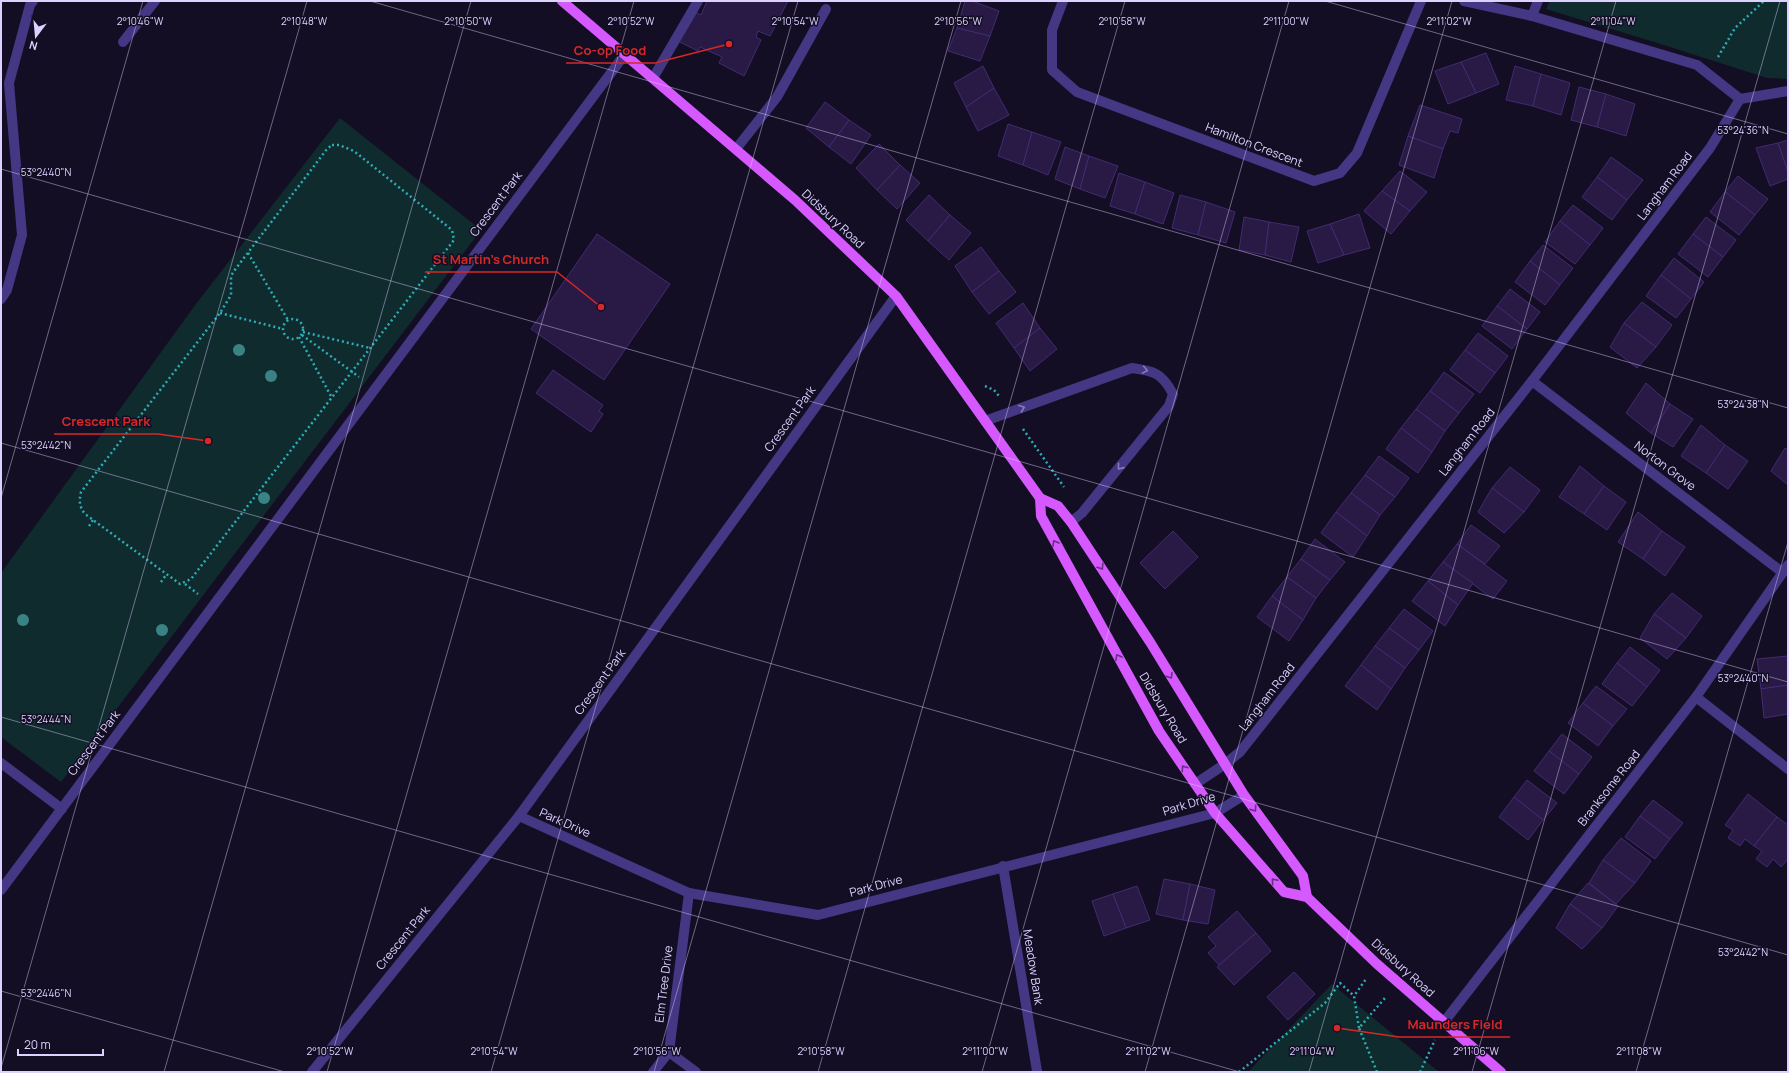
<svg xmlns="http://www.w3.org/2000/svg" width="1789" height="1073" viewBox="0 0 1789 1073" font-family="Manrope,sans-serif">
<rect width="100%" height="100%" fill="#140e24"/>
<!-- green -->
<g fill="#102b2e">
<path d="M1550,1h238v78l-21,-1 -103,-33 -118,-36z"/>
<path d="M340,118l141,112 -420,552 -60,-45v-164l195,-269z"/>
<path d="M1332,984l107,88h-191z"/>
</g>
<!-- building -->
<g fill="#281945" stroke="#422b72">
<path d="M707,1h81l-18,35 -12,-5 -2,6 5,3 -17,36 -25,-13 3,-6 -22,-10 -2,4 -20,-10 15,-30 8,4z"/>
<path d="M965,1h7l27,10 -9,25 -33,-8z"/>
<path d="M957,28l33,8 -10,25 -32,-10z"/>
<path d="M1486,53l13,31 -23,9 -15,-31z"/>
<path d="M1461,62l15,31 -28,11 -13,-33z"/>
<path d="M983,66l11,22 -28,19 -12,-24z"/>
<path d="M1515,66l26,8 -8,32 -27,-6z"/>
<path d="M1541,74l29,9 -9,32 -28,-9z"/>
<path d="M1579,87l27,7 -9,33 -26,-7z"/>
<path d="M994,88l15,27 -31,16 -12,-24z"/>
<path d="M1606,94l29,10 -9,32 -29,-9z"/>
<path d="M825,102l24,18 -20,27 -23,-19z"/>
<path d="M1420,105l42,14 -4,14 -8,-2 -7,18 -35,-13z"/>
<path d="M849,120l22,15 -20,29 -22,-17z"/>
<path d="M1008,124l24,8 -9,33 -25,-9z"/>
<path d="M1032,132l29,10 -13,33 -25,-10z"/>
<path d="M1408,136l35,13 -9,29 -35,-13z"/>
<path d="M1788,140v32l-10,-29z"/>
<path d="M1778,143l10,29v7l-18,7 -14,-38z"/>
<path d="M879,144l21,21 -23,25 -21,-22z"/>
<path d="M1065,147l24,9 -9,33 -25,-10z"/>
<path d="M1089,156l29,10 -13,32 -25,-9z"/>
<path d="M1611,157l32,23 -16,20 -30,-23z"/>
<path d="M900,165l20,18 -23,26 -20,-19z"/>
<path d="M1400,171l27,21 -17,19 -28,-20z"/>
<path d="M1119,173l26,9 -10,32 -25,-8z"/>
<path d="M1738,176l30,23 -13,16 -30,-23z"/>
<path d="M1597,177l30,23 -15,20 -30,-23z"/>
<path d="M1145,182l29,11 -11,31 -28,-10z"/>
<path d="M1382,191l28,20 -19,23 -27,-23z"/>
<path d="M1725,192l30,23 -16,20 -29,-23z"/>
<path d="M929,195l21,20 -22,26 -22,-21z"/>
<path d="M1180,195l26,7 -8,33 -26,-7z"/>
<path d="M1206,202l29,10 -9,31 -28,-8z"/>
<path d="M1573,205l30,23 -13,17 -30,-24z"/>
<path d="M1359,214l11,34 -26,7 -14,-31z"/>
<path d="M950,215l21,18 -22,27 -21,-19z"/>
<path d="M1244,217l25,5 -4,33 -26,-5z"/>
<path d="M1706,217l30,23 -13,17 -30,-23z"/>
<path d="M1560,221l30,24 -15,19 -30,-22z"/>
<path d="M1269,222l30,5 -8,35 -26,-7z"/>
<path d="M1330,224l14,31 -26,8 -11,-32z"/>
<path d="M597,234l73,50 -66,96 -73,-51z"/>
<path d="M1693,234l30,23 -15,20 -30,-23z"/>
<path d="M1543,245l30,23 -13,17 -30,-24z"/>
<path d="M981,247l18,24 -27,21 -17,-26z"/>
<path d="M1674,258l30,24 -13,17 -30,-24z"/>
<path d="M1530,261l30,24 -15,20 -30,-23z"/>
<path d="M999,271l17,21 -27,22 -17,-22z"/>
<path d="M1661,275l30,24 -15,19 -30,-22z"/>
<path d="M1510,289l30,23 -13,17 -30,-23z"/>
<path d="M1642,302l30,23 -16,22 -32,-24z"/>
<path d="M1023,303l17,25 -26,20 -18,-25z"/>
<path d="M1497,306l30,23 -15,20 -30,-23z"/>
<path d="M1624,323l32,24 -19,21 -27,-21z"/>
<path d="M1040,328l17,21 -27,22 -16,-23z"/>
<path d="M1478,333l30,23 -13,17 -30,-23z"/>
<path d="M1465,350l30,23 -15,20 -30,-23z"/>
<path d="M553,370l50,35 -4,6 4,3 -12,18 -55,-39z"/>
<path d="M1444,372l30,22 -15,19 -29,-22z"/>
<path d="M1646,383l24,21 -19,29 -25,-20z"/>
<path d="M1430,391l29,22 -14,18 -29,-22z"/>
<path d="M1670,404l23,15 -20,28 -22,-14z"/>
<path d="M1416,409l29,22 -13,21 -31,-24z"/>
<path d="M1701,425l24,20 -19,28 -25,-17z"/>
<path d="M1401,428l31,24 -14,21 -32,-24z"/>
<path d="M1725,445l23,16 -20,28 -22,-16z"/>
<path d="M1785,448l3,2v35l-17,-14z"/>
<path d="M1379,456l30,22 -14,19 -30,-22z"/>
<path d="M1580,466l24,20 -20,28 -25,-17z"/>
<path d="M1510,467l30,23 -16,22 -32,-24z"/>
<path d="M1365,475l30,22 -15,18 -29,-22z"/>
<path d="M1604,486l22,16 -19,28 -23,-16z"/>
<path d="M1492,488l32,24 -20,21 -26,-21z"/>
<path d="M1351,493l29,22 -13,21 -31,-24z"/>
<path d="M1336,512l31,24 -14,21 -32,-24z"/>
<path d="M1638,512l24,19 -19,28 -25,-17z"/>
<path d="M1471,525l29,21 -15,18 -28,-20z"/>
<path d="M1173,531l25,26 -33,32 -25,-26z"/>
<path d="M1662,531l23,16 -20,29 -22,-17z"/>
<path d="M1315,539l30,23 -15,18 -29,-21z"/>
<path d="M1457,544l50,37 -14,18 -50,-37z"/>
<path d="M1301,559l29,21 -14,18 -29,-21z"/>
<path d="M1443,562l30,21 -15,22 -30,-24z"/>
<path d="M1287,577l29,21 -13,22 -31,-24z"/>
<path d="M1428,581l30,24 -13,21 -33,-25z"/>
<path d="M1672,593l30,23 -16,22 -32,-24z"/>
<path d="M1272,596l31,24 -14,21 -32,-24z"/>
<path d="M1404,609l29,22 -14,19 -30,-22z"/>
<path d="M1654,614l32,24 -19,21 -27,-21z"/>
<path d="M1389,628l30,22 -14,18 -30,-22z"/>
<path d="M1375,646l30,22 -14,21 -30,-24z"/>
<path d="M1630,647l30,23 -13,17 -30,-24z"/>
<path d="M1788,656v29l-27,4 -4,-30z"/>
<path d="M1617,663l30,24 -15,19 -30,-22z"/>
<path d="M1361,665l30,24 -14,21 -32,-24z"/>
<path d="M1788,685v29l-24,4 -3,-29z"/>
<path d="M1596,686l31,23 -14,17 -30,-23z"/>
<path d="M1583,703l30,23 -15,20 -30,-23z"/>
<path d="M1562,734l30,23 -13,17 -30,-23z"/>
<path d="M1549,751l30,23 -15,20 -30,-23z"/>
<path d="M1527,780l30,23 -14,17 -29,-23z"/>
<path d="M1748,794l29,23 -23,29 -9,-7 -5,7 -12,-8 5,-8 -8,-5z"/>
<path d="M1514,797l29,23 -15,20 -29,-23z"/>
<path d="M1653,800l30,23 -13,16 -30,-23z"/>
<path d="M1640,816l30,23 -15,20 -30,-22z"/>
<path d="M1777,817l11,8v34l-7,8 -8,-8 -6,8 -11,-8 6,-8 -8,-5z"/>
<path d="M1621,838l30,23 -16,22 -32,-23z"/>
<path d="M1603,860l32,23 -19,21 -27,-21z"/>
<path d="M1164,879l26,5 -7,36 -27,-6z"/>
<path d="M1588,883l30,23 -16,22 -32,-24z"/>
<path d="M1190,884l25,6 -7,34 -25,-4z"/>
<path d="M1137,886l13,34 -24,8 -13,-34z"/>
<path d="M1113,894l13,34 -22,8 -12,-35z"/>
<path d="M1570,904l32,24 -20,21 -26,-21z"/>
<path d="M1237,911l19,22 -37,32 -11,-12 8,-7 -8,-9z"/>
<path d="M1256,933l15,18 -37,34 -17,-18z"/>
<path d="M1294,972l21,22 -27,26 -21,-23z"/>
</g>
<g fill="none" stroke-linecap="round" stroke-linejoin="round">
<!-- path -->
<g stroke="#2baeb8" stroke-width="2.5" stroke-dasharray="2 3" stroke-linecap="butt">
<path d="M1718,57l17,-29 29,-27"/>
<path d="M332,145h7l15,6 98,79 2,10 -263,339 -11,5 -95,-70c-6,-8 -6,-13 -4,-22l139,-179 11,-18v-19l3,-5 93,-122z"/>
<path d="M248,253l40,67"/>
<path d="M220,313l63,16"/>
<circle cx="293" cy="329" r="10"/>
<path d="M303,332l67,16"/>
<path d="M302,335l57,42"/>
<path d="M299,337l33,61"/>
<path d="M985,386l9,4 5,6"/>
<path d="M1023,429l41,58"/>
<path d="M89,526l4,-6"/>
<path d="M161,582l5,-7"/>
<path d="M185,584l13,10"/>
<path d="M1359,1028l-5,-32 12,-17"/>
<path d="M1239,1072l86,-69 15,-20 14,13"/>
<path d="M1377,1072l-18,-44 26,-30"/>
<path d="M1420,1072l15,-32"/>
</g>
<!-- lane -->
<g stroke="#443784" stroke-width="10">
<path d="M123,42l32,-41"/>
<path d="M736,149l41,-52 49,-88"/>
<path d="M985,421l147,-53c22,3 30,5 41,26l-4,12 -87,107 -11,9"/>
<path d="M1,763l61,46"/>
</g>
<!-- street -->
<g stroke="#443784" stroke-width="10">
<path d="M1063,1l-11,29v40l25,22 237,89 26,-8 17,-20 64,-152"/>
<path d="M1464,1l68,15 165,49 43,34 48,-8"/>
<path d="M1532,16l6,-15"/>
<path d="M653,78l45,-77"/>
<path d="M1,299l6,-9 15,-55 -13,-152 21,-78 3,-4"/>
<path d="M1532,381l250,191"/>
<path d="M1696,697l92,72"/>
<path d="M1195,784l30,-20 15,-12 292,-371 178,-233 30,-49"/>
<path d="M519,816l170,77 129,22 397,-102 29,-18"/>
<path d="M1003,866l34,205"/>
<path d="M1,890l624,-836"/>
<path d="M1444,1022l252,-325 92,-132"/>
<path d="M669,1052l27,20"/>
<path d="M312,1072l207,-256 377,-520"/>
<path d="M653,1072l16,-20 20,-159"/>
</g>
<!-- primary -->
<g stroke="#d658ff" stroke-width="10">
<path d="M562,1l233,199 101,96 144,202 18,8 13,16 79,120 94,153 59,81 4,21 70,67 124,108"/>
<path d="M1040,498l1,18 118,215 56,82 69,79 23,5"/>
</g>
</g>
<!-- trees -->
<g fill="#3a8384">
<circle cx="239" cy="350" r="6"/>
<circle cx="271" cy="376" r="6"/>
<circle cx="264" cy="498" r="6"/>
<circle cx="23" cy="620" r="6"/>
<circle cx="162" cy="630" r="6"/>
</g>
<!-- one-way arrows -->
<defs><path id="oneway-chevron" d="M-2-3.5L2.5 0L-2 3.5" fill="none" stroke-width="1.6" stroke-linecap="round" stroke-linejoin="round"/></defs>
<g stroke="#887cbb">
<use href="#oneway-chevron" transform="translate(1145 370) rotate(10)"/>
<use href="#oneway-chevron" transform="translate(1022 408) rotate(-20)"/>
<use href="#oneway-chevron" transform="translate(1120 467) rotate(129)"/>
</g>
<g stroke="#6b2f87">
<use href="#oneway-chevron" transform="translate(1055 543) rotate(-119)"/>
<use href="#oneway-chevron" transform="translate(1101 567) rotate(57)"/>
<use href="#oneway-chevron" transform="translate(1118 657) rotate(-119)"/>
<use href="#oneway-chevron" transform="translate(1170 676) rotate(58)"/>
<use href="#oneway-chevron" transform="translate(1184 768) rotate(-124)"/>
<use href="#oneway-chevron" transform="translate(1254 809) rotate(55)"/>
<use href="#oneway-chevron" transform="translate(1274 881) rotate(-131)"/>
</g>
<!-- ticks -->
<path fill="none" stroke="#dcd1ff" stroke-width="1" stroke-opacity="0.45" d="M370,1l1418,407M1325,1l463,133M1,169l1787,513M1,443l1787,512M1,498l142,-497M1,717l1239,355M1,991l284,81M1,1068l306,-1067M164,1072l307,-1071M327,1072l307,-1071M491,1072l307,-1071M654,1072l307,-1071M818,1072l307,-1071M982,1072l307,-1071M1145,1072l307,-1071M1309,1072l307,-1071M1472,1072l308,-1071M1636,1072l152,-530"/>
<g text-anchor="middle" stroke-width="3" stroke-linejoin="round" paint-order="stroke">
<!-- street labels -->
<g font-size="12" fill="#dcd1ff" stroke="#140e24">
<text transform="translate(1254 145) rotate(21)" y="4">Hamilton Crescent</text>
<text transform="translate(1665 186) rotate(-53)" y="4">Langham Road</text>
<text transform="translate(496 204) rotate(-53)" y="4">Crescent Park</text>
<text transform="translate(833 219) rotate(43)" y="4">Didsbury Road</text>
<text transform="translate(790 419) rotate(-54)" y="4">Crescent Park</text>
<text transform="translate(1467 442) rotate(-52)" y="4">Langham Road</text>
<text transform="translate(1665 466) rotate(37)" y="4">Norton Grove</text>
<text transform="translate(600 682) rotate(-54)" y="4">Crescent Park</text>
<text transform="translate(1267 697) rotate(-52)" y="4">Langham Road</text>
<text transform="translate(1163 708) rotate(59)" y="4">Didsbury Road</text>
<text transform="translate(94 743) rotate(-53)" y="4">Crescent Park</text>
<text transform="translate(1609 788) rotate(-52)" y="4">Branksome Road</text>
<text transform="translate(1189 804) rotate(-17)" y="4">Park Drive</text>
<text transform="translate(565 823) rotate(24)" y="4">Park Drive</text>
<text transform="translate(876 886) rotate(-15)" y="4">Park Drive</text>
<text transform="translate(403 938) rotate(-51)" y="4">Crescent Park</text>
<text transform="translate(1033 967) rotate(81)" y="4">Meadow Bank</text>
<text transform="translate(1403 968) rotate(42)" y="4">Didsbury Road</text>
<text transform="translate(664 984) rotate(-83)" y="4">Elm Tree Drive</text>
</g>
</g>
<g font-size="10" text-anchor="middle" fill="#dcd1ff" stroke="#140e24" stroke-width="3" stroke-linejoin="round" paint-order="stroke">
<text x="140" y="25">2°10'46"W</text>
<text x="304" y="25">2°10'48"W</text>
<text x="468" y="25">2°10'50"W</text>
<text x="631" y="25">2°10'52"W</text>
<text x="795" y="25">2°10'54"W</text>
<text x="958" y="25">2°10'56"W</text>
<text x="1122" y="25">2°10'58"W</text>
<text x="1286" y="25">2°11'00"W</text>
<text x="1449" y="25">2°11'02"W</text>
<text x="1613" y="25">2°11'04"W</text>
<text x="1743" y="134">53°24'36"N</text>
<text x="46" y="176">53°24'40"N</text>
<text x="1743" y="408">53°24'38"N</text>
<text x="46" y="449">53°24'42"N</text>
<text x="1743" y="682">53°24'40"N</text>
<text x="46" y="723">53°24'44"N</text>
<text x="1743" y="956">53°24'42"N</text>
<text x="46" y="997">53°24'46"N</text>
<text x="330" y="1055">2°10'52"W</text>
<text x="494" y="1055">2°10'54"W</text>
<text x="657" y="1055">2°10'56"W</text>
<text x="821" y="1055">2°10'58"W</text>
<text x="985" y="1055">2°11'00"W</text>
<text x="1148" y="1055">2°11'02"W</text>
<text x="1312" y="1055">2°11'04"W</text>
<text x="1476" y="1055">2°11'06"W</text>
<text x="1639" y="1055">2°11'08"W</text>
</g>
<!-- callouts -->
<path fill="none" stroke="#d62828" stroke-width="1.5" d="M729 44L655 63H566M601 307L557 272H425M208 441L158 434H54M1337 1028L1399 1037H1510"/>
<g fill="#d62828" stroke="#140e24" stroke-width="1.5">
<circle cx="729" cy="44" r="4"/>
<circle cx="601" cy="307" r="4"/>
<circle cx="208" cy="441" r="4"/>
<circle cx="1337" cy="1028" r="4"/>
</g>
<g font-size="13" text-anchor="middle" font-weight="bold" fill="#d62828" stroke="#140e24" stroke-width="3" stroke-linejoin="round" paint-order="stroke">
<text x="610" y="55">Co-op Food</text>
<text x="491" y="264">St Martin's Church</text>
<text x="106" y="426">Crescent Park</text>
<text x="1455" y="1029">Maunders Field</text>
</g>
<!-- border -->
<rect width="1789" height="1073" fill="none" stroke="#dcd1ff" stroke-width="4"/>
<!-- north arrow -->
<g transform="translate(36 36) rotate(196)" stroke="#140e24" stroke-width="3" paint-order="stroke">
<path d="M0-3L7 15L0 10L-7 15Z" fill="#dcd1ff"/>
<text y="-6" font-size="11" font-weight="bold" text-anchor="middle" fill="#dcd1ff">N</text>
</g>
<!-- scale -->
<path d="M18 1049v6h85v-6" fill="none" stroke="#dcd1ff" stroke-width="2"/>
<text x="24" y="1049" font-size="12" fill="#dcd1ff" stroke="#140e24" stroke-width="3" paint-order="stroke">20 m</text>
</svg>
